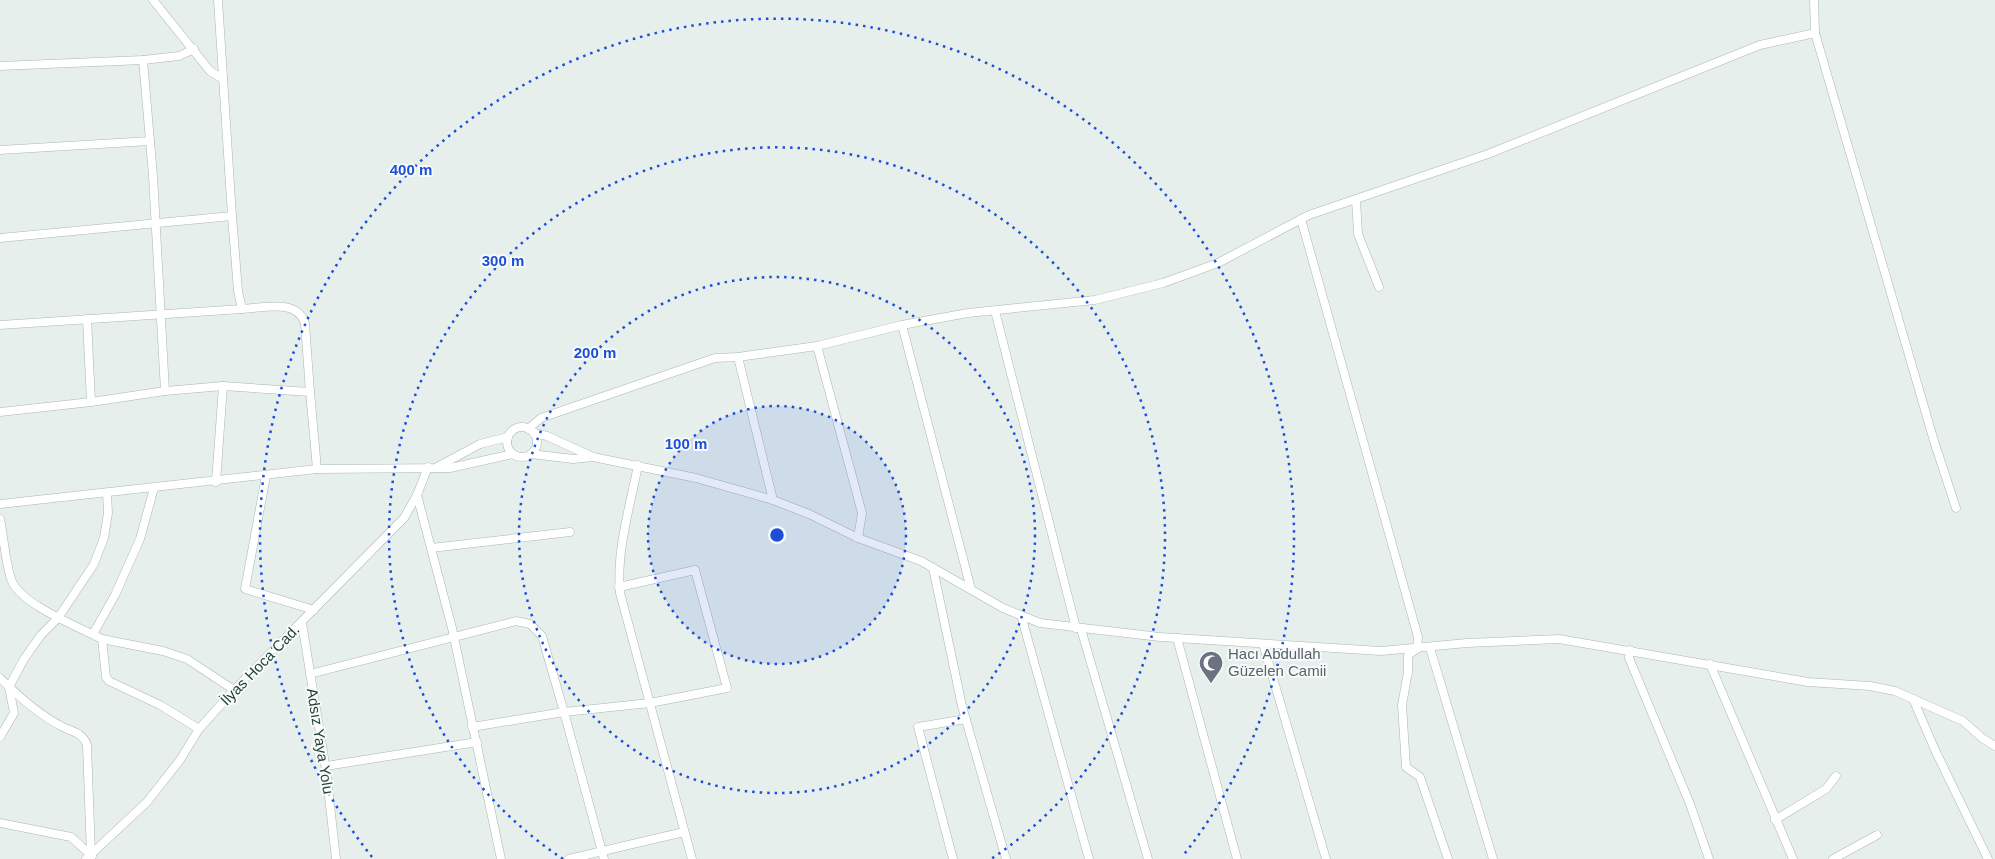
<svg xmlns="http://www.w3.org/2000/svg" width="1995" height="859" viewBox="0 0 1995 859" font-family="Arial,sans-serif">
<rect width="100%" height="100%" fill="#e6efeb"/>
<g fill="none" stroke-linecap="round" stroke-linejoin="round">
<defs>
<g id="minor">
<path d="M153,0l57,71 13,8"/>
<path d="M218,0l14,216 6,75 4,18c21,-1 56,-11 63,15l5,68"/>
<path d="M1814,0l1,33 119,408 22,67"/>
<path d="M143,60l10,116 12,215"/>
<path d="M0,66l143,-6 36,-4 15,-7"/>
<path d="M0,150l150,-9"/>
<path d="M1356,200l2,34 21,53"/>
<path d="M1301,219l117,418 -1,12 -9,6v17l-6,33 4,62 14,10 28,82"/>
<path d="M0,238l232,-22"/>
<path d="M995,311l81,317"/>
<path d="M87,319l4,83"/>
<path d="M0,325l242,-16"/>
<path d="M902,325l69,264"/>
<path d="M817,346l45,167 -4,25"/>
<path d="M738,357l35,143"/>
<path d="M0,412l91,-10 74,-11 58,-5 87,6 7,77"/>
<circle cx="522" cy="442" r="15"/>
<path d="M528,429l13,-11 174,-60 23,-1 79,-11 85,-21 66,-12 127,-13 68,-17 55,-20 91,-48 179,-61 272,-109 55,-12"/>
<path d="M534,433l13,3 46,21 103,21 77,22 36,14 49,24 63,23 82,47 37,15 120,14 221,14 86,-8 92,-4 249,43 62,4 25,5 68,30 19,17 13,8"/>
<path d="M531,454l42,5 20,-2"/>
<path d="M638,465c-8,42 -22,86 -18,128l72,266"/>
<path d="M437,467l43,-23 28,-7"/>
<path d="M266,476l-21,113 69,21"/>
<path d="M216,482l7,-96"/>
<path d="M417,495l35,133 49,231"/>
<path d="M0,504l317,-35 133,-1 63,-14"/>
<path d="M0,519c4,19 5,41 11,60 8,25 68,48 91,60l4,38 3,4 51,24 39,24"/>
<path d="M431,548l139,-16"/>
<path d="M933,568l29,138 44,153"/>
<path d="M1021,615l68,244"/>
<path d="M302,623l24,147 10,89"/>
<path d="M1081,629l67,230"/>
<path d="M93,634l22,-39 25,-56 14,-51"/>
<path d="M1177,638l60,221"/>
<path d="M102,639l61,12 24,8 47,31"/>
<path d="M1263,644l63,215"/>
<path d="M1430,648l63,211"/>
<path d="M1630,650l-1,8 61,146 19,55"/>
<path d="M1710,664l83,195"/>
<path d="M310,674l206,-53 14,3 12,12 22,76 86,-9 77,-15 -32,-118 -76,17"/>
<path d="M0,678c19,19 39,37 63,49 10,5 20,6 24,18l4,110"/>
<path d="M1913,699l22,51 53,109"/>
<path d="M472,727l92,-15 40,147"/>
<path d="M0,737l14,-24 -5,-26 15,-28 17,-24 17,-17 36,-54 10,-26 4,-25 -1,-20"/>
<path d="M326,766l151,-24"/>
<path d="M1775,820l51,-31 10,-13"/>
<path d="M0,823l71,14 21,19"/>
<path d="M86,859l61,-57 33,-42 19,-31 35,-39 170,-172 13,-23 11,-28"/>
<path d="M569,859l115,-27"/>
<path d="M953,859l-35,-132 48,-8"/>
<path d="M1833,859l44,-24"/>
</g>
</defs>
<!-- minor casing -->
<use href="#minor" stroke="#a8b8b2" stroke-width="9"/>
<!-- minor -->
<use href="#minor" stroke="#fff" stroke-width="8"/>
</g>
<!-- distance rings -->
<circle cx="777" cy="535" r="129" fill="#1d4ed8" fill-opacity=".12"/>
<g fill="none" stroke="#1d4ed8" stroke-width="2.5" stroke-dasharray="2.5 5">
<circle cx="777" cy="535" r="129"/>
<circle cx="777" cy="535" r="258"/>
<path d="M563 859A388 388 0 1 1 991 859"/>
<path d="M372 857A517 517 0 1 1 1182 857"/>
</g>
<!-- icons -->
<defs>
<symbol id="mosque-pin" viewBox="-11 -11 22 30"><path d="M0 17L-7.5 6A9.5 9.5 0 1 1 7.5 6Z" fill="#6b7280" stroke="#f7fbf9"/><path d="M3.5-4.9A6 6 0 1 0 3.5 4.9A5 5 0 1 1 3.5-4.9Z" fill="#fff"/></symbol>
</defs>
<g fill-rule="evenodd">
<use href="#mosque-pin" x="1197" y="649" width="28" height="38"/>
</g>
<g text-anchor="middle" stroke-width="4" stroke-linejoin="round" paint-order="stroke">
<!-- worship labels -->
<g font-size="15" fill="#5b616d" stroke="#f7fbf9" text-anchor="start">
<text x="1228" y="659">Hacı Abdullah<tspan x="1228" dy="17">Güzelen Camii</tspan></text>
</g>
<!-- street labels -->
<g font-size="15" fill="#24423a" stroke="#f7fbf9">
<text transform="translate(260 665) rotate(-46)" y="5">İlyas Hoca Cad.</text>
<text transform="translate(320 741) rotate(81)" y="5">Adsız Yaya Yolu</text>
</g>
</g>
<circle cx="777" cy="535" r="8" fill="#1d4ed8" stroke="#f7fbf9" stroke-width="2.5"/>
<g font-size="15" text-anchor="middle" font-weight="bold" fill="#1d4ed8" stroke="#f7fbf9" stroke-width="4" stroke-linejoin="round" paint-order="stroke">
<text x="411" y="175">400 m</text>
<text x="503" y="266">300 m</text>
<text x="595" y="358">200 m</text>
<text x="686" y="449">100 m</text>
</g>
</svg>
